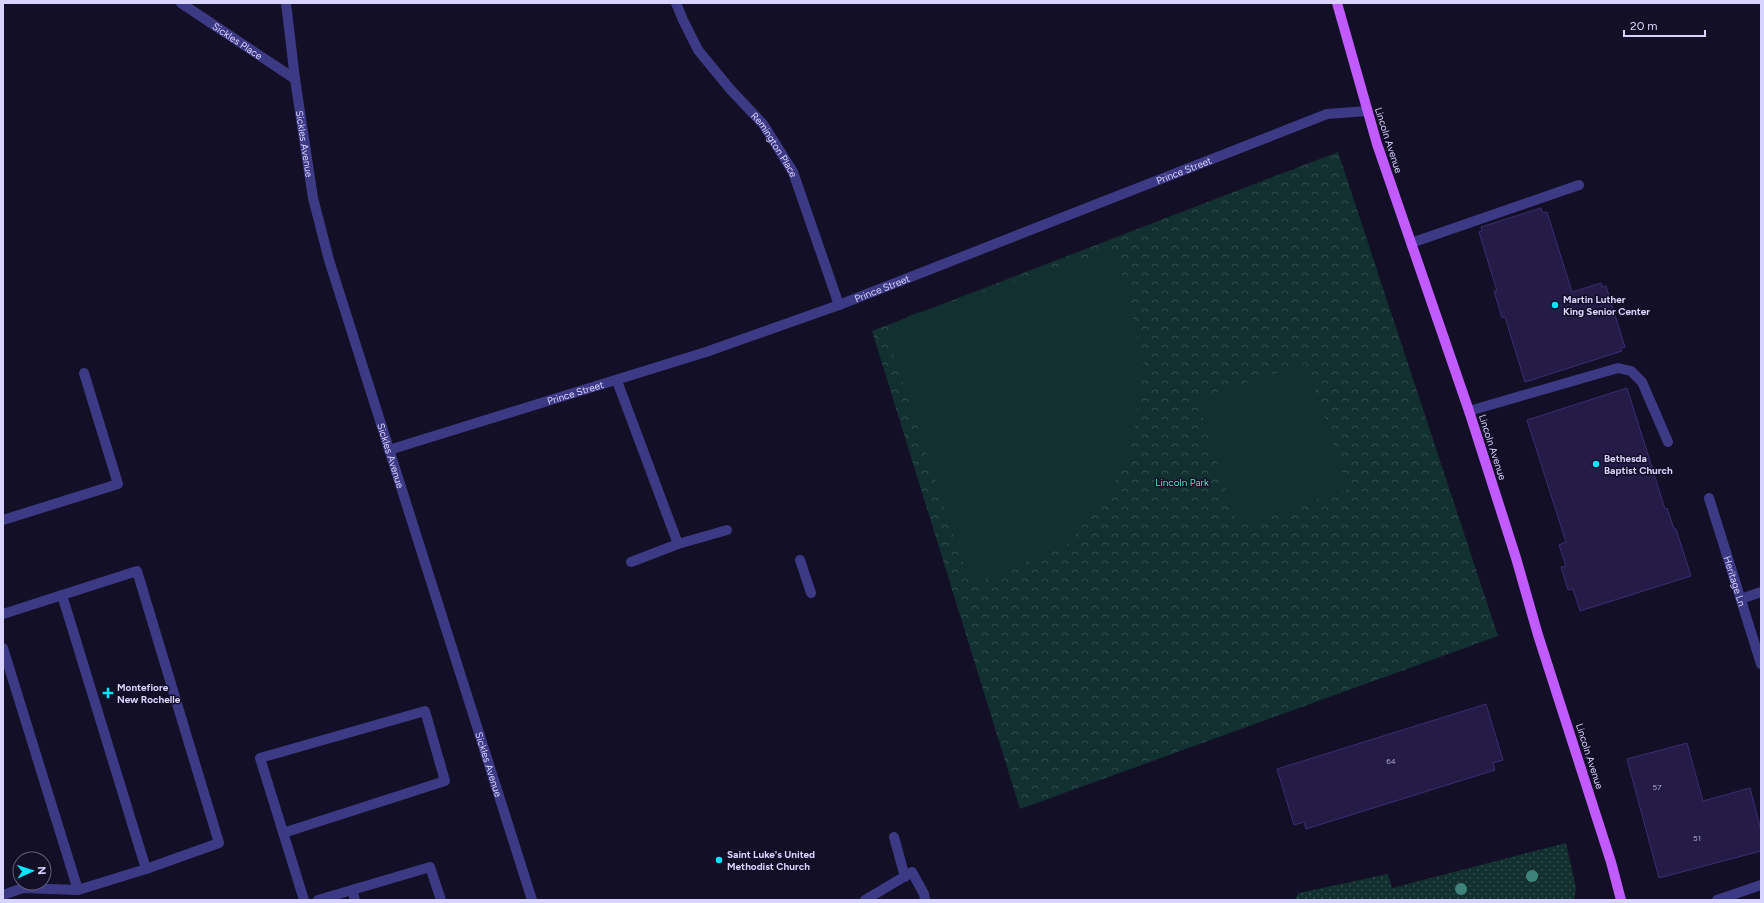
<svg xmlns="http://www.w3.org/2000/svg" width="1764" height="903" viewBox="0 0 1764 903" font-family="Figtree,sans-serif">
<defs>
<pattern id="grass-dots" width="8" height="8" patternUnits="userSpaceOnUse"><rect width="8" height="8" fill="#12302f"/><path d="M2 2h.1M6 6h.1" fill="none" stroke="#344d4e" stroke-width="1.8" stroke-linecap="round"/></pattern>
<pattern id="park-crowns" width="20" height="18" patternUnits="userSpaceOnUse"><rect width="20" height="18" fill="#12302f"/><path d="M2 6a3 3 0 1 1 6 0M12 15a3 3 0 1 1 6 0" fill="none" stroke="#344d4e"/></pattern>
</defs>
<rect width="100%" height="100%" fill="#130f26"/>
<!-- grass -->
<path fill="url(#grass-dots)" d="M1566,843l10,45 -2,12h-280l5,-7 89,-19 4,14z"/>
<!-- park -->
<path fill="url(#park-crowns)" d="M1338,152l160,484 -478,173 -148,-478z"/>
<!-- pitch -->
<g fill="#12302f">
<path d="M1112,251l15,39 17,77 -15,96 -60,80 -98,43 -83,-248 20,-22z"/>
<path d="M1306,363l42,126 -110,37 -41,-127z"/>
</g>
<!-- building -->
<g fill="#241b47" stroke="#3b2d73">
<path d="M1541,208l2,5 4,-1 25,80 29,-9 1,4 4,-1 19,61 -4,1 1,3 -97,31 -20,-65 -3,1 -8,-27h3l-18,-59 3,-1 -1,-4z"/>
<path d="M1627,388l38,121 2,-1 7,21h2l15,47 -111,35 -7,-22 -5,1 -7,-23 5,-1 -7,-21 7,-3 -39,-122z"/>
<path d="M1486,704l17,56 -10,3 2,7 -189,59 -2,-7 -10,3 -17,-56z"/>
<path d="M1687,743l16,58 47,-13 11,42v21l-102,27 -32,-119z"/>
</g>
<g fill="none" stroke-linecap="round" stroke-linejoin="round">
<!-- minor -->
<g stroke="#3d3a85" stroke-width="10">
<path id="s1" d="M181,3l114,76"/>
<path id="s2" d="M286,3l9,76 18,119 16,62 203,640"/>
<path id="s3" d="M676,3l7,17 15,30 32,39 33,35 30,48 46,133"/>
<path d="M1411,243l168,-58"/>
<path d="M617,381l61,163 -47,18"/>
<path d="M1469,411l149,-43 13,3 11,11 26,60"/>
<path id="s4" d="M389,450l317,-98 133,-47 488,-191 40,-3"/>
<path id="s5" d="M1709,498l52,166"/>
<path d="M3,520l115,-36 -34,-111"/>
<path d="M678,544l49,-14"/>
<path d="M800,560l11,33"/>
<path d="M62,595l84,274"/>
<path d="M1741,599l20,-7"/>
<path d="M3,614l134,-43 82,272 -73,26 -68,21 -55,-2 -20,7"/>
<path d="M3,648l75,242"/>
<path d="M283,833l162,-52 -20,-70 -165,47 44,142"/>
<path d="M894,837l11,40"/>
<path d="M352,890l3,10"/>
<path d="M318,900l112,-33 11,33"/>
<path d="M865,900l47,-28 12,22 1,6"/>
<path d="M1717,900l44,-15"/>
</g>
<!-- major -->
<path stroke="#c25bff" stroke-width="10" d="M1337,3l40,141 92,267 47,147 22,77 73,227 10,38"/>
</g>
<!-- trees -->
<g fill="#3d827b">
<circle cx="1532" cy="876" r="6"/>
<circle cx="1461" cy="889" r="6"/>
</g>
<!-- markers -->
<g fill="#00e5ff" stroke="#130f26" stroke-width="1.5">
<circle cx="1555" cy="305" r="4"/>
<circle cx="1596" cy="464" r="4"/>
<path d="M106 687h4v4h4v4h-4v4h-4v-4h-4v-4h4z"/>
<circle cx="719" cy="860" r="4"/>
</g>
<g text-anchor="middle" stroke-width="3" stroke-linejoin="round" paint-order="stroke">
<!-- number labels -->
<g font-size="8" fill="#aca6d1">
<text x="1391" y="764">64</text>
<text x="1657" y="790">57</text>
<text x="1697" y="841">51</text>
</g>
<!-- street labels -->
<g font-size="10" fill="#d9d4ff" stroke="#130f26">
<text dy="4" stroke="none"><textPath href="#s1" startOffset="68">Sickles Place</textPath></text>
<text transform="translate(1389 140) rotate(72)" y="4">Lincoln Avenue</text>
<text dy="4" stroke="none"><textPath href="#s2" startOffset="142">Sickles Avenue</textPath></text>
<text dy="4" stroke="none"><textPath href="#s3" startOffset="174">Remington Place</textPath></text>
<text dy="4" stroke="none"><textPath href="#s4" startOffset="843">Prince Street</textPath></text>
<text dy="4" stroke="none"><textPath href="#s4" startOffset="519">Prince Street</textPath></text>
<text dy="4" stroke="none"><textPath href="#s4" startOffset="195">Prince Street</textPath></text>
<text transform="translate(1493 447) rotate(72)" y="4">Lincoln Avenue</text>
<text dy="4" stroke="none"><textPath href="#s2" startOffset="466">Sickles Avenue</textPath></text>
<text dy="4" stroke="none"><textPath href="#s5" startOffset="87">Heritage Ln</textPath></text>
<text transform="translate(1590 756) rotate(72)" y="4">Lincoln Avenue</text>
<text dy="4" stroke="none"><textPath href="#s2" startOffset="790">Sickles Avenue</textPath></text>
</g>
<!-- poi labels -->
<g font-size="10" font-weight="bold" fill="#d9d4ff" stroke="#130f26" text-anchor="start">
<text x="1563" y="303">Martin Luther<tspan x="1563" dy="12">King Senior Center</tspan></text>
<text x="1604" y="462">Bethesda<tspan x="1604" dy="12">Baptist Church</tspan></text>
<text x="117" y="691">Montefiore<tspan x="117" dy="12">New Rochelle</tspan></text>
<text x="727" y="858">Saint Luke's United<tspan x="727" dy="12">Methodist Church</tspan></text>
</g>
<!-- park labels -->
<g font-size="10" fill="#5fe0c0" stroke="#130f26">
<text x="1182" y="486">Lincoln Park</text>
</g>
</g>
<!-- border -->
<rect width="1764" height="903" fill="none" stroke="#d9d4ff" stroke-width="8"/>
<!-- north arrow -->
<g transform="translate(32 871) rotate(87)"><circle r="19" fill="#130f26" stroke="#625e7d"/>
<path d="M0-3L7 15L0 10L-7 15Z" fill="#00e5ff"/>
<text y="-6" font-size="11" font-weight="bold" text-anchor="middle" fill="#d9d4ff">N</text>
</g>
<!-- scale -->
<path d="M1624 30v6h81v-6" fill="none" stroke="#d9d4ff" stroke-width="2"/>
<text x="1630" y="30" font-size="12" fill="#d9d4ff" stroke="#130f26" stroke-width="3" paint-order="stroke">20 m</text>
</svg>
